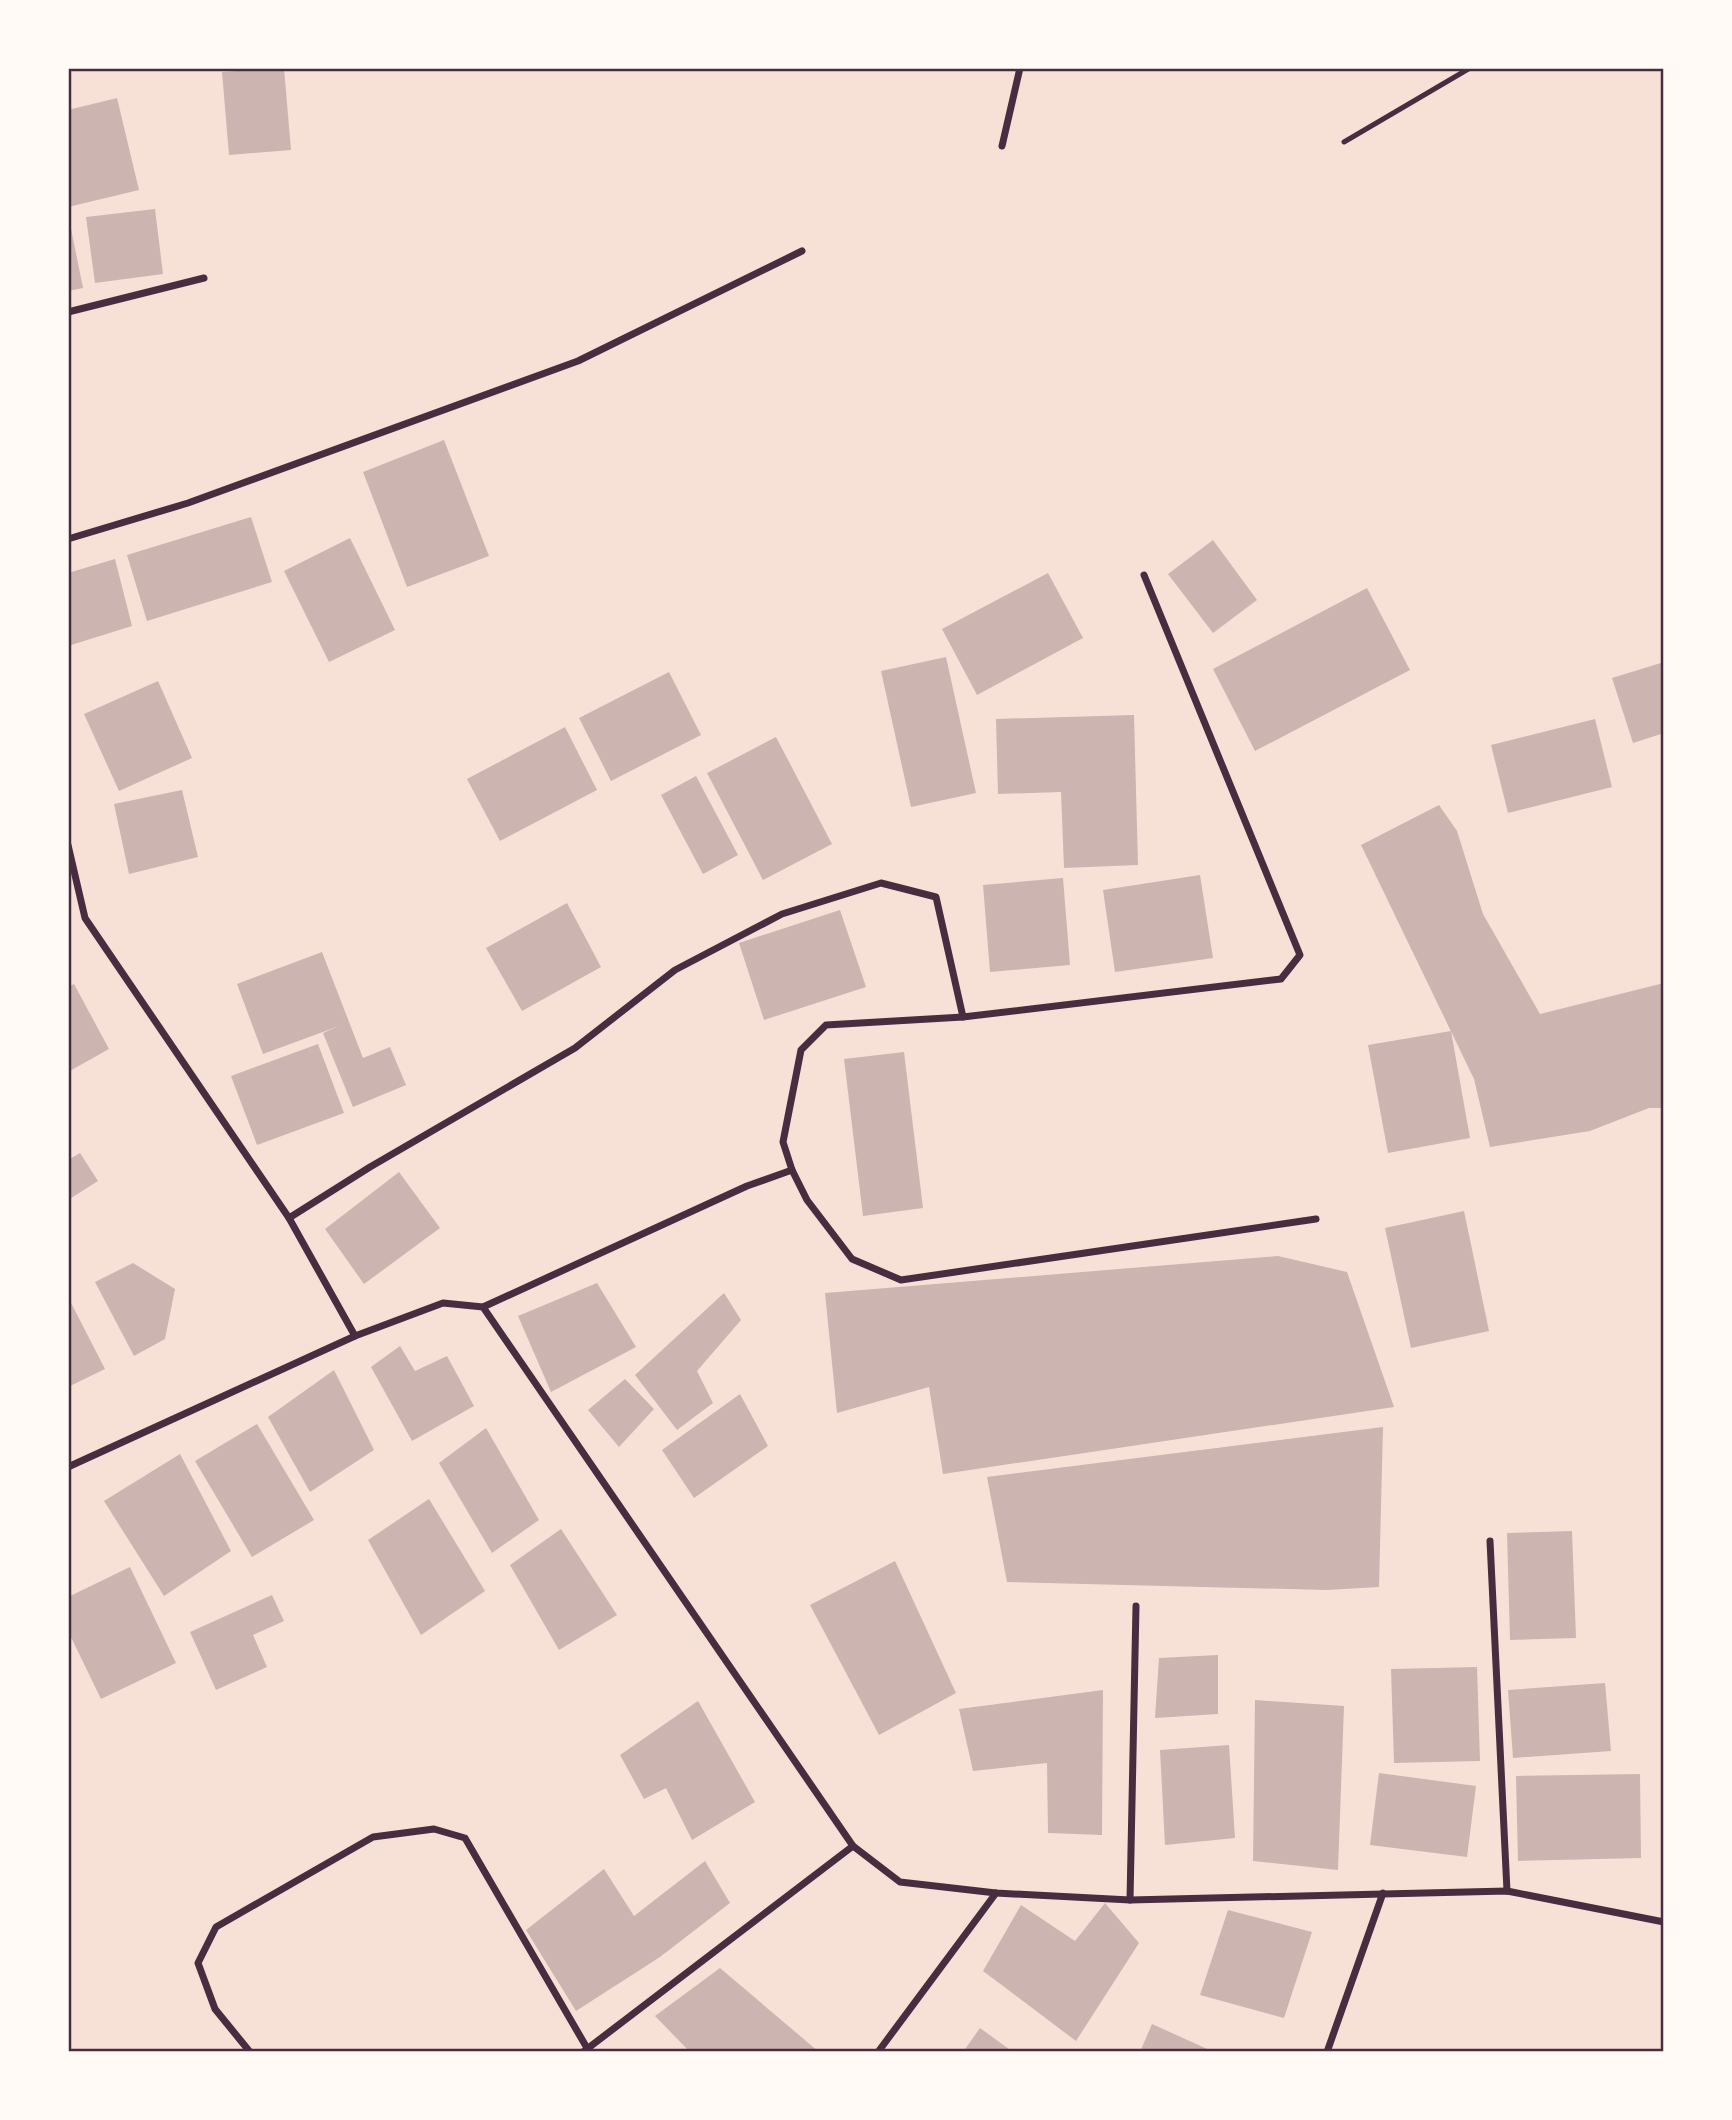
<svg xmlns="http://www.w3.org/2000/svg" width="1732" height="2120" viewBox="0 0 1732 2120" font-family="'Asap Condensed',sans-serif">
<style>
.building{fill:#ccb4b1}
.lines{fill:none;stroke-linecap:round;stroke-linejoin:round}
.service{stroke:#4a2c40;stroke-width:5}
.minor{stroke:#4a2c40;stroke-width:7}
.neatline{fill:none;stroke:#4a2c40;stroke-width:2.5}
</style>
<rect width="100%" height="100%" fill="#f7e1d7"/>
<g class="building">
<polygon points="284,68 291,150 229,155 222,72"/>
<polygon points="117,98 139,190 68,207 68,110"/>
<polygon points="155,209 163,274 95,283 86,217"/>
<polygon points="68,214 83,288 68,291"/>
<polygon points="444,440 489,556 407,587 363,472"/>
<polygon points="251,517 272,582 147,621 127,555"/>
<polygon points="350,538 395,630 329,662 284,571"/>
<polygon points="1213,540 1257,600 1213,633 1168,574"/>
<polygon points="115,559 132,626 68,646 68,573"/>
<polygon points="1048,573 1083,638 977,695 942,629"/>
<polygon points="1367,588 1410,670 1255,751 1213,669"/>
<polygon points="946,657 976,793 911,807 881,671"/>
<polygon points="1664,662 1664,733 1633,743 1612,678"/>
<polygon points="669,672 701,735 611,781 579,718"/>
<polygon points="158,681 192,758 119,791 84,714"/>
<polygon points="1134,715 1138,865 1064,868 1061,792 998,794 996,719"/>
<polygon points="1595,719 1612,787 1508,813 1491,745"/>
<polygon points="565,727 597,790 500,841 467,779"/>
<polygon points="776,737 832,844 763,880 707,773"/>
<polygon points="696,776 738,855 703,874 661,795"/>
<polygon points="182,790 198,857 129,874 114,804"/>
<polygon points="1439,805 1457,831 1483,914 1540,1014 1664,983 1664,1108 1649,1108 1590,1131 1490,1147 1474,1079 1361,845"/>
<polygon points="1200,875 1213,958 1115,972 1103,890"/>
<polygon points="1063,878 1070,965 990,972 983,885"/>
<polygon points="567,903 601,967 522,1011 486,948"/>
<polygon points="840,910 866,987 764,1020 739,943"/>
<polygon points="322,952 363,1058 390,1047 406,1085 353,1107 323,1033 339,1026 263,1054 237,984"/>
<polygon points="74,984 109,1049 68,1072 68,987"/>
<polygon points="1451,1031 1470,1138 1388,1153 1368,1045"/>
<polygon points="318,1044 344,1113 257,1145 231,1076"/>
<polygon points="904,1052 923,1208 863,1216 844,1059"/>
<polygon points="80,1153 98,1181 68,1200 68,1160"/>
<polygon points="399,1172 440,1228 364,1284 325,1229"/>
<polygon points="1464,1211 1489,1331 1411,1348 1385,1228"/>
<polygon points="1278,1256 1347,1272 1394,1407 943,1474 929,1387 837,1413 825,1293"/>
<polygon points="133,1263 175,1289 165,1339 134,1356 95,1282"/>
<polygon points="597,1283 636,1347 551,1392 518,1316"/>
<polygon points="724,1293 741,1320 697,1371 713,1403 677,1430 635,1375"/>
<polygon points="68,1297 105,1369 68,1387"/>
<polygon points="400,1346 415,1371 447,1356 474,1406 412,1441 371,1367"/>
<polygon points="334,1370 374,1450 310,1492 268,1417"/>
<polygon points="625,1379 654,1409 619,1447 588,1410"/>
<polygon points="740,1394 768,1446 694,1498 662,1450"/>
<polygon points="257,1424 314,1520 252,1557 195,1461"/>
<polygon points="1383,1427 1379,1587 1327,1590 1007,1582 987,1477"/>
<polygon points="486,1428 539,1520 492,1553 439,1463"/>
<polygon points="180,1454 231,1551 164,1596 104,1501"/>
<polygon points="429,1499 485,1591 421,1635 368,1540"/>
<polygon points="561,1529 617,1615 559,1650 510,1565"/>
<polygon points="1572,1531 1576,1638 1510,1640 1507,1533"/>
<polygon points="895,1561 956,1693 879,1735 810,1605"/>
<polygon points="130,1567 176,1663 101,1699 68,1631 68,1597"/>
<polygon points="272,1595 284,1621 253,1635 267,1667 216,1690 190,1632"/>
<polygon points="1218,1655 1218,1714 1155,1718 1159,1658"/>
<polygon points="1477,1667 1480,1761 1394,1763 1391,1669"/>
<polygon points="1605,1683 1611,1751 1513,1758 1508,1690"/>
<polygon points="1103,1690 1102,1835 1048,1833 1047,1763 973,1771 959,1709"/>
<polygon points="1255,1700 1344,1706 1338,1870 1253,1861"/>
<polygon points="698,1701 755,1802 692,1840 666,1788 644,1799 620,1755"/>
<polygon points="1229,1745 1235,1838 1165,1845 1160,1750"/>
<polygon points="1379,1773 1476,1786 1467,1857 1370,1845"/>
<polygon points="1640,1774 1641,1858 1518,1861 1516,1776"/>
<polygon points="705,1861 730,1903 660,1957 576,2011 526,1930 604,1869 634,1916"/>
<polygon points="1105,1903 1139,1943 1076,2041 983,1971 1021,1905 1075,1941"/>
<polygon points="1228,1910 1312,1932 1284,2018 1200,1995"/>
<polygon points="720,1968 819,2052 690,2052 655,2016"/>
<polygon points="1152,2024 1214,2052 1140,2052"/>
<polygon points="980,2028 1013,2052 963,2052"/>
</g>
<g class="lines">
<polyline class="service" points="1344,142 1470,68"/>
<g class="minor">
<polyline points="1002,146 1020,68"/>
<polyline points="68,312 204,278"/>
<polyline points="68,539 188,503 578,361 802,251"/>
<polyline points="68,845 85,918 289,1218 355,1336"/>
<polyline points="963,1017 1281,979 1300,955 1144,575"/>
<polyline points="289,1218 370,1167 575,1048 675,970 782,914 881,883 936,897 963,1017 826,1025 801,1050 783,1142 792,1170 807,1200 852,1259 901,1280 1316,1219"/>
<polyline points="483,1307 747,1186 792,1170"/>
<polyline points="68,1467 355,1336 443,1303 483,1307 853,1846 900,1882 996,1893 1130,1900 1507,1891 1664,1922"/>
<polyline points="1490,1541 1507,1891"/>
<polyline points="1130,1900 1136,1606"/>
<polyline points="250,2052 215,2009 198,1963 216,1927 373,1837 434,1829 465,1838 587,2048"/>
<polyline points="583,2052 853,1846"/>
<polyline points="878,2052 996,1893"/>
<polyline points="1327,2052 1383,1893"/>
</g>
</g>
<rect width="1732" height="2120" fill="none" stroke="#fffaf5" stroke-width="140"/>
<rect x="70" y="70" width="1592" height="1980" class="neatline"/>
</svg>
